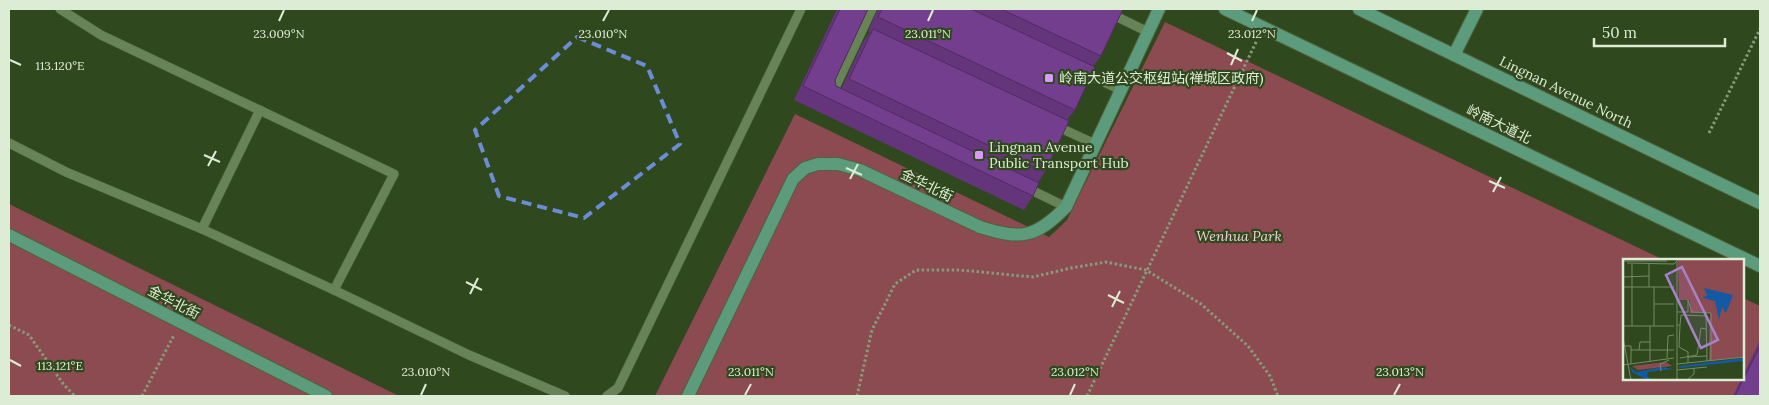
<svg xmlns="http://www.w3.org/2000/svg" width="1769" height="405" viewBox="0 0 1769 405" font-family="Lora,'Noto Sans SC',serif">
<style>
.green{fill:#8c4a51}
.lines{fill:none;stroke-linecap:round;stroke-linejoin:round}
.lane-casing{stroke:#4e633d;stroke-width:10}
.secondary-casing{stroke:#4e633d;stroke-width:14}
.path{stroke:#879a79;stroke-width:3;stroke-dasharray:2.5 2.5;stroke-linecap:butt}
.lane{stroke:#688356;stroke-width:9}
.secondary{stroke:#5c9b7b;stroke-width:12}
.wall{fill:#64357a}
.building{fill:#743e8e;stroke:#512b63}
.marked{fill:none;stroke:#6a8dd6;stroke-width:4;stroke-dasharray:10 6;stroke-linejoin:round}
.ticks{fill:none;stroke:#ddecd4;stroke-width:2}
.poi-dot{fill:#d89af8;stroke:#30481e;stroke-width:2}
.labels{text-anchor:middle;stroke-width:4.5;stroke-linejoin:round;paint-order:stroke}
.poi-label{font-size:14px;fill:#ddecd4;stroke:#30481e;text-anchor:start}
.street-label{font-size:14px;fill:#ddecd4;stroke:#30481e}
.park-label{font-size:14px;font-style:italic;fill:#efd1d3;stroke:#30481e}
.inset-road{fill:none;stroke:#758a67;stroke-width:1}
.view{fill:#a782c8;fill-opacity:0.15;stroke:#a782c8;stroke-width:2.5}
.inset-edge{fill:none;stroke:#ddecd4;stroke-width:2.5}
.ticks-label{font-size:12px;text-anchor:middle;fill:#ddecd4;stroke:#30481e;stroke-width:4.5;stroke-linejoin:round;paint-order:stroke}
</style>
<rect width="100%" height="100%" fill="#30481e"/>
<g class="green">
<polygon points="1165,22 1664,260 1624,260 1624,379 1743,379 1743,298 1760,306 1760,396 655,396 795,114 1049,237 1067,220"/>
<polygon points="9,204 399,396 9,396"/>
</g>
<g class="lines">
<defs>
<g id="lane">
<polyline points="60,9 101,35 394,174 334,290"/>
<polyline points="1101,9 1148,32"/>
<polyline points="1080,71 1121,90"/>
<polyline points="833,96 831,96 872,9"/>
<polyline points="1054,125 1095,144"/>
<polyline points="9,143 66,172 202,229 334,290 469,355 565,396"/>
<polyline points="1025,187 1066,207"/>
<polyline points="202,229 260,110"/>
<polyline points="607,396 618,388 801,9"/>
</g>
<g id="secondary">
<polyline points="1225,9 1760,266"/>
<polyline points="1359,9 1760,203"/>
<polyline points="1454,55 1477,9"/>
<polyline points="9,235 326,396"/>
<path d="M 688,396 L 793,179 L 805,168 L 818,164 L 838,164 L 860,170 L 980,227 C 1022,240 1035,238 1066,207 L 1159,9"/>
</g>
</defs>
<use href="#lane" class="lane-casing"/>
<use href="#secondary" class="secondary-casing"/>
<g class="path">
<polyline points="1709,133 1760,29"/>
<polyline points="9,325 29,335 64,385 75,396"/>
<polyline points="142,396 174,335"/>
<polyline points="857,396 872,330 895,284 916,270 960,270 1033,277 1071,268 1106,262 1146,270 1201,304 1248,346 1270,376 1278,396"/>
<polyline points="1087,396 1257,40"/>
</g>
<use href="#lane" class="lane"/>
<use href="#secondary" class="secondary"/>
</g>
<g class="wall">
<polygon points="837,9 868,9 835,80 836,86 841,89 863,42 870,32 868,31 878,9 1123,9 1101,56 1093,66 1075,110 1067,120 1045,172 1038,182 1033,196 1024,210 794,100"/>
<polygon points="1760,340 1760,396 1733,396 1741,379 1743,379 1743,376"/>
</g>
<g class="building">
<polygon points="840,9 868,9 835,80 836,86 1039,183 1033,196 803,86"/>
<polygon points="882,9 971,9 1095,67 1075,110 878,17"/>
<polygon points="1001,9 1123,9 1101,56"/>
<polygon points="873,29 1069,121 1045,172 849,79"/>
<polygon points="1760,346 1760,396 1735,396"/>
</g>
<path class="marked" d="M 577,37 L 647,66 L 680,144 L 584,218 L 499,196 L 475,130 Z"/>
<path class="ticks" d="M 279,21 L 284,10M 603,21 L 609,10M 928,21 L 933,10M 1252,21 L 1257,10M 1227,53 L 1242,61M 10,60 L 21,65M 1231,65 L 1238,49M 204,155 L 220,162M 208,166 L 216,151M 846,168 L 862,175M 850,179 L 858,164M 1489,181 L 1505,188M 1493,192 L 1501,177M 466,282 L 482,290M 470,294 L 478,278M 1108,295 L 1124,303M 1112,307 L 1120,291M 10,360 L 21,366M 421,395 L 426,384M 745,395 L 751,384M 1070,395 L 1075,384M 1394,395 L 1400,384"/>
<g class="poi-dot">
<rect x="1044" y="73" width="10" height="10" rx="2.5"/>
<rect x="974" y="150" width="10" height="10" rx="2.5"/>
</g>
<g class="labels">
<g class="poi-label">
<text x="1059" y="83">岭南大道公交枢纽站(禅城区政府)</text>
<text x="989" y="152">Lingnan Avenue<tspan x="989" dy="16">Public Transport Hub</tspan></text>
</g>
<g class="street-label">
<text transform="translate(1566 92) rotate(26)" y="5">Lingnan Avenue North</text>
<text transform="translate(1499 124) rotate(26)" y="5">岭南大道北</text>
<text transform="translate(927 185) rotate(26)" y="5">金华北街</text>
<text transform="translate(174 302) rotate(27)" y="5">金华北街</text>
</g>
<g class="park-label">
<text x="1239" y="241">Wenhua Park</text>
</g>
</g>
<g transform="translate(1623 259)">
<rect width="121" height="121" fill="#30481e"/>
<path d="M 55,0 L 121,0 L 121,98 L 86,102 L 87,54 L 67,54 L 67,41 L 56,41 ZM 43,103 L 49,107 L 15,111 L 9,107 Z" fill="#8c4a51"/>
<path d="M 81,29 L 110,36 L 103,54 L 99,48 L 96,61 L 92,42 L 80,39 L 84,36 ZM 121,99 L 121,102 L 56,109 L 56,107 ZM 6,107 L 13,113 L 39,108 L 50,110 L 25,113 L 24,117 L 28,121 L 25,121 L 10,114 Z" fill="#125aa3"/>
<path class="inset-road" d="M 54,0 L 54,121M 0,2 L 44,2M 4,4 L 51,5 L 54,2M 9,5 L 9,67M 0,18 L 26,17M 0,28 L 51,28M 26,28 L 26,5M 65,41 L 69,53 L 88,54 L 88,102M 31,45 L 51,45M 54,53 L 65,53 L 65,41M 54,66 L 57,66 L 58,56 L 83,57 L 84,102M 57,66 L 56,88 L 65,93 L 65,104M 0,67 L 51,67M 27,67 L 27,103M 31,67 L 31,28M 0,79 L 8,121M 2,87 L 8,87 L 8,105M 8,91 L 51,91M 16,91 L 17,83 L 27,83M 65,98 L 84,97M 44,99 L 45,77 L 51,76M 57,99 L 74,96 L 78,69 L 83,70M 54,105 L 122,98M 0,106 L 51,99M 54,111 L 84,108M 38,112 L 37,105 L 46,101M 64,121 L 71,115 L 71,109"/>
<path class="view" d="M 59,8 L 95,81 L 78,89 L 43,16 Z"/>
<rect width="121" height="121" class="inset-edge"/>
</g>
<g class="ticks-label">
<text x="279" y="38">23.009°N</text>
<text x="603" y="38">23.010°N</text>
<text x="928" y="38">23.011°N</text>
<text x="1252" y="38">23.012°N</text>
<text x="60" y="70">113.120°E</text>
<text x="60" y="370">113.121°E</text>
<text x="426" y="376">23.010°N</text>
<text x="751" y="376">23.011°N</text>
<text x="1075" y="376">23.012°N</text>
<text x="1400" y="376">23.013°N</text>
</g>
<rect width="1769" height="405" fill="none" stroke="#ddecd4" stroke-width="20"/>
<path d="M1594 38v8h131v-8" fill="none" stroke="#ddecd4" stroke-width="2.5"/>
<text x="1602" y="38" font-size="15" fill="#ddecd4" stroke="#30481e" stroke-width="4" paint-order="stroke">50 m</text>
</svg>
